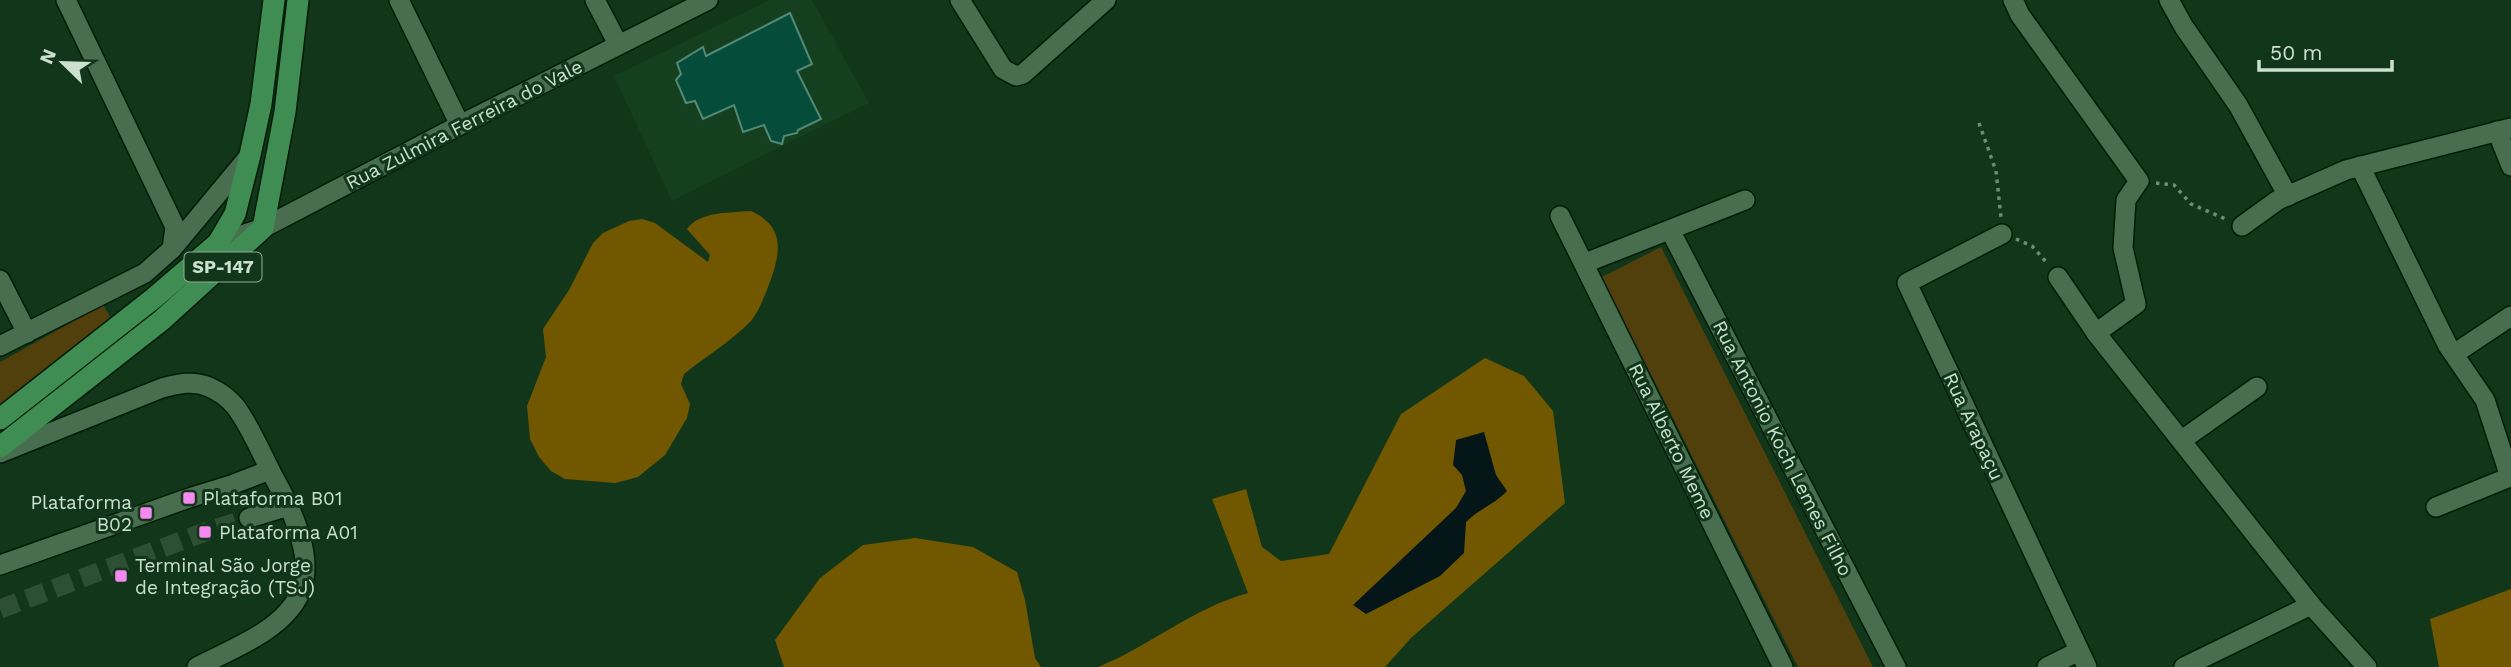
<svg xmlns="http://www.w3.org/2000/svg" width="2511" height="667" viewBox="0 0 2511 667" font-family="'Work Sans',sans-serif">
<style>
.built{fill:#144020}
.green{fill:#52400c}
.forest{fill:#715700}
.water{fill:#051619}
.building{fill:#054d3a;stroke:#538975;stroke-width:2}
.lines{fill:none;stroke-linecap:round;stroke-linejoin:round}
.minor-tunnel{stroke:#2d5035;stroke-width:19;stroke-dasharray:19 10;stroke-linecap:butt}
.minor-casing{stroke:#021c07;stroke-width:22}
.major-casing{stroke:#021c07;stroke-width:24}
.path{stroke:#6f8c75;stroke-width:3.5;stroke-dasharray:3.5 5;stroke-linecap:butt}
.minor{stroke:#496e4f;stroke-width:19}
.major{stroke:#3f8d52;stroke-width:21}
.poi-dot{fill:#f489f0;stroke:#11361a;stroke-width:2.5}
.labels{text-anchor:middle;stroke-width:6;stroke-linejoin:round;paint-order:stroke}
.shield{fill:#11361a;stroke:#93ad98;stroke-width:2}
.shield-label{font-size:18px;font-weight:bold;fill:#cbe0ce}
.street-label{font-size:19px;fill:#cbe0ce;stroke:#11361a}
.poi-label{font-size:19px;fill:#cbe0ce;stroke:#11361a;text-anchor:start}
</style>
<rect width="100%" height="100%" fill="#11361a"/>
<polygon class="built" points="770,0 812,0 869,103 672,201 614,76"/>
<g class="green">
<polygon points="1661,247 1873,667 1798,667 1602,277"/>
<polygon points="103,305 112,320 0,408 0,362"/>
</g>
<g class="forest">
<path d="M 751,211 C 789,228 779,258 767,290 C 762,301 758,314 749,323 C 730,342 705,357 684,374 L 681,384 L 690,404 L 687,418 L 665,455 L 638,477 L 615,483 L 565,479 L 551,471 L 539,457 L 530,439 L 527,406 L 546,357 L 543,329 L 569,290 L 593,243 L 603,233 L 629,221 L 642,219 L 655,223 L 708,262 L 710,255 L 687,229 C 700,211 730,213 751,211 Z"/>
<path d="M 1485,358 L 1524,376 L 1553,411 L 1565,503 L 1411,638 L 1385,667 L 1098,667 C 1150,646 1193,608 1248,593 L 1212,499 L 1246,489 L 1262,547 L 1281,561 L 1329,554 L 1401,414 Z"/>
<polygon points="915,538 973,547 1017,572 1025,600 1035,658 1041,667 784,667 775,640 820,578 863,545"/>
<polygon points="2511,589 2511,667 2439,667 2430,619"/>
</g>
<path class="water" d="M 1484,432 L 1496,475 L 1507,491 C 1495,504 1479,509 1466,522 L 1464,553 L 1440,576 L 1366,614 L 1353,605 L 1456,508 L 1466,491 L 1462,475 L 1453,465 L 1456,440 Z"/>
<polygon class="building" points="790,13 812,64 797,71 821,119 798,130 797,133 784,136 782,144 771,141 764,125 743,132 734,105 703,119 695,101 686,103 676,80 681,74 677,63 703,47 706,56"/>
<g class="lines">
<polyline class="minor-tunnel" points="0,609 205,532 249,518"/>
<defs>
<g id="minor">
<polyline points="66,0 175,227 172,249"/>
<polyline points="399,0 460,125"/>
<polyline points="595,0 618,44"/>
<polyline points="960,0 1003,69 1016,76 1023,74 1106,0"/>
<polyline points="2013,0 2020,15 2139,181 2126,200 2123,248 2136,304 2096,333"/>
<polyline points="2169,0 2184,27 2238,105 2288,196"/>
<polyline points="2497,131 2511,166"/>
<polyline points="2360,166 2448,346 2485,400 2510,477 2436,507"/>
<polyline points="1560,216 1783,667"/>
<polyline points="2242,226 2278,200 2346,170 2511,128"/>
<polyline points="1670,230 1896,667"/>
<polyline points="2002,234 1907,283 2087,667"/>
<polyline points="218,243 263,228 460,125 708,0"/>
<polyline points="1585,263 1745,200"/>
<polyline points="2058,277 2096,333 2311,605 2367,667"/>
<polyline points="0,280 27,333"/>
<polyline points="0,346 145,273 172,249 250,155"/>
<polyline points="2454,354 2511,316"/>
<polyline points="2182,440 2257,387"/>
<path d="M 0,453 L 162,388 C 178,384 193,380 209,387 C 218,391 229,399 235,406 C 250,426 260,450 271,472 C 283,494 295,516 301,540 C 306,557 307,577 300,593 C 283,631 231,649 197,667"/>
<polyline points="249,518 289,506"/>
<polyline points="0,565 189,498 231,485 270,470"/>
<polyline points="2047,667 2079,651"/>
<polyline points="2184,667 2311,605"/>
</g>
<g id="major">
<polyline points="0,419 154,298 218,243 235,214 250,155 261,104 274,0"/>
<polyline points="0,447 162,320 263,228 285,112 298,0"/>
</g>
</defs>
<use href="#minor" class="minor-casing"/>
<use href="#major" class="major-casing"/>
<g class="path">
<polyline points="1979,123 1996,171 2001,217"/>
<polyline points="2156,183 2174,185 2191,204 2228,220"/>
<polyline points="2016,239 2032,246 2048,264"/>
</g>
<use href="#minor" class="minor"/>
<use href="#major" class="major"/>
</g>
<g class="poi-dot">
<rect x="182" y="491" width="14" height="14" rx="3.5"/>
<rect x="139" y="506" width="14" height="14" rx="3.5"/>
<rect x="198" y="525" width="14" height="14" rx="3.5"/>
<rect x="114" y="569" width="14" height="14" rx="3.5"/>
</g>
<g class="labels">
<rect class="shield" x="184.5" y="252.5" width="77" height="29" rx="5"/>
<g class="shield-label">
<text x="223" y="273">SP-147</text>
</g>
<g class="street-label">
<text transform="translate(464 124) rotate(-27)" y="7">Rua Zulmira Ferreira do Vale</text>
<text transform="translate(1974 426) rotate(65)" y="7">Rua Arapaçu</text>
<text transform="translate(1672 441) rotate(64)" y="7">Rua Alberto Meme</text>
<text transform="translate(1783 448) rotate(63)" y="7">Rua Antonio Koch Lemes Filho</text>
</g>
<g class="poi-label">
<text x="203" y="505">Plataforma B01</text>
<text x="132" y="509" text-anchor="end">Plataforma<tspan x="132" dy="22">B02</tspan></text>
<text x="219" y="539">Plataforma A01</text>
<text x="135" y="572">Terminal São Jorge<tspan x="135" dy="22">de Integração (TSJ)</tspan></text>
</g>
</g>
<g transform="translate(63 63) rotate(293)" stroke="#11361a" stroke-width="5" paint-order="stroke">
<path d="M0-5L12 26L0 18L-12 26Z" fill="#cbe0ce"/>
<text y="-10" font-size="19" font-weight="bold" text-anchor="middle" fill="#cbe0ce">N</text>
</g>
<path d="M2259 60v10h133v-10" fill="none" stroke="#cbe0ce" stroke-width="3.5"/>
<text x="2270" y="60" font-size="21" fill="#cbe0ce" stroke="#11361a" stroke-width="5" paint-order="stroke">50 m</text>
</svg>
